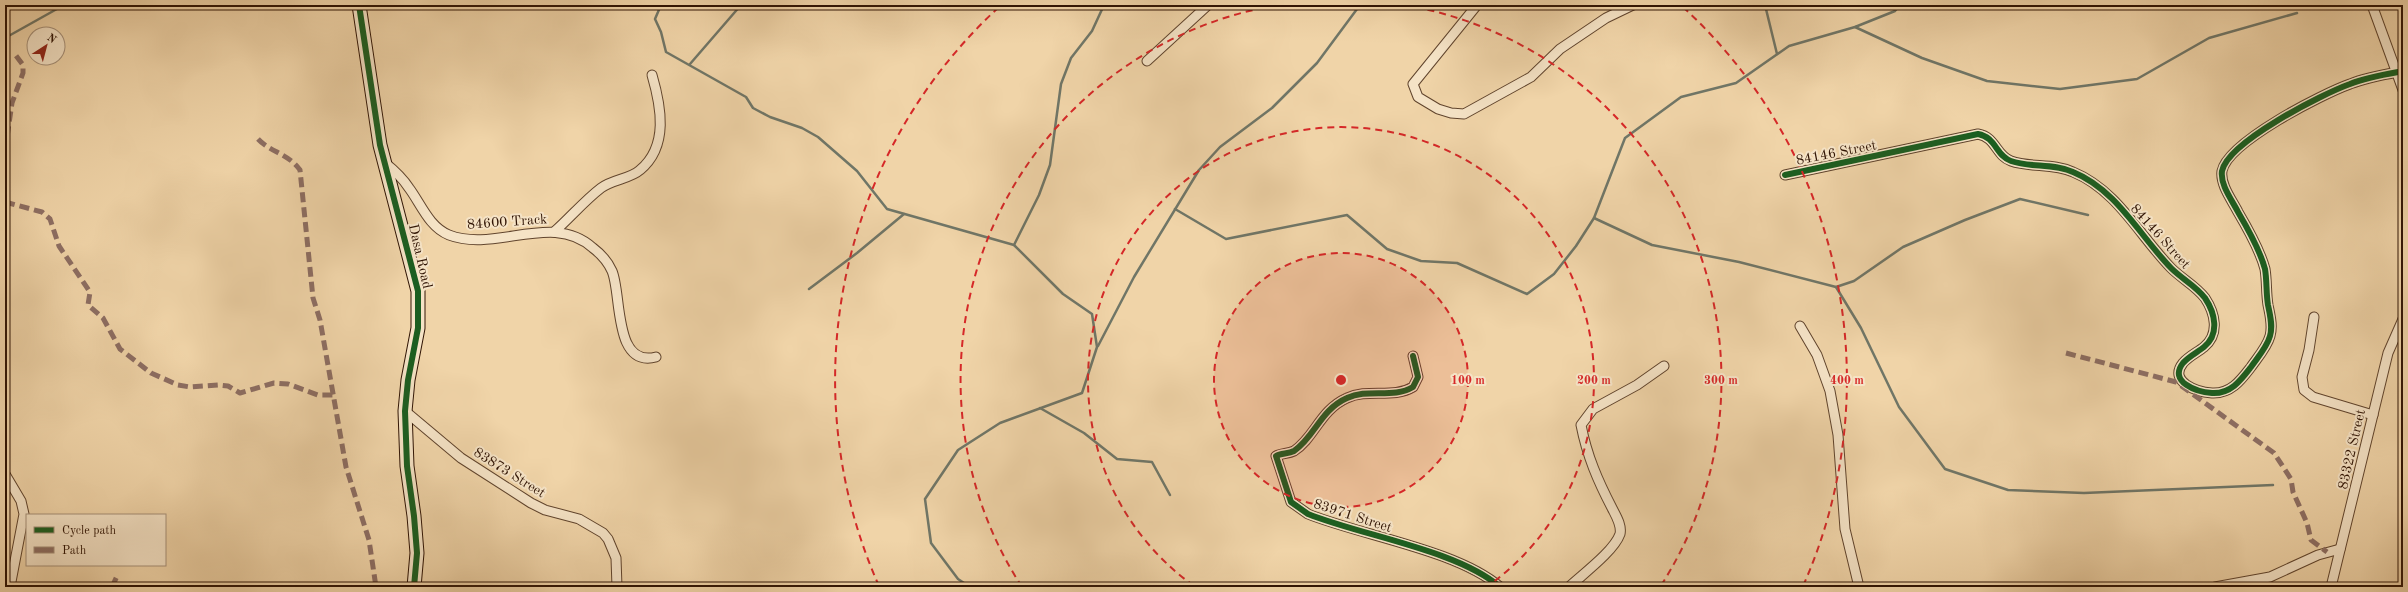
<svg xmlns="http://www.w3.org/2000/svg" width="2408" height="592" viewBox="0 0 2408 592" font-family="'Old Standard TT',serif">
<style>
.lines{fill:none;stroke-linecap:round;stroke-linejoin:round}
.stream{stroke:#707667;stroke-width:2.5}
.street-casing{stroke:#60442d;stroke-width:11}
.secondary-casing{stroke:#301404;stroke-width:15}
.street{stroke:#f5e3c6;stroke-width:9}
.secondary{stroke:#f5e3c6;stroke-width:13}
.quiet{stroke:#8d6e63;stroke-width:5;stroke-dasharray:10 5;stroke-linecap:butt}
.cycleway-casing{stroke:#f5e3c6;stroke-width:8}
.cycleway{stroke:#1b5e20;stroke-width:6}
.ring{fill:none;stroke:#d62828;stroke-width:2;stroke-dasharray:7 5}
.labels{text-anchor:middle;stroke-width:4;stroke-linejoin:round;paint-order:stroke}
.street-label{font-size:14px;fill:#301404;stroke:#f5e3c6}
.centre{fill:#d62828;stroke:#f5e3c6;stroke-width:2}
.ring-label{font-size:12px;text-anchor:middle;font-weight:bold;fill:#d62828;stroke:#f5e3c6;stroke-width:4;stroke-linejoin:round;paint-order:stroke}
</style>
<rect width="100%" height="100%" fill="#f0d4a8"/>
<filter id="stains"><feTurbulence type="fractalNoise" baseFrequency=".005" numOctaves="4"/><feColorMatrix values="0 0 0 0 .2 0 0 0 0 .09 0 0 0 0 .02 0 0 0 .5 -.17"/></filter>
<radialGradient id="worn" r=".72"><stop offset=".6" stop-color="#630" stop-opacity="0"/><stop offset="1" stop-color="#630" stop-opacity=".3"/></radialGradient>
<g class="lines">
<g class="stream">
<polyline points="661,5 655,19 661,32 666,52 746,97 753,108 770,117 802,128 818,137 857,171 887,209 1014,245 1063,294 1092,314 1097,347 1082,393 1000,423 958,450 925,499 931,543 958,579 970,587"/>
<polyline points="1765,5 1777,54"/>
<polyline points="1855,27 1922,58 1987,81 2060,89 2137,79 2209,38 2297,13"/>
<polyline points="5,38 64,5"/>
<polyline points="690,64 741,5"/>
<polyline points="1175,209 1226,239 1347,215 1387,249 1421,261 1457,263 1527,294 1554,274 1576,246 1594,218 1625,138 1681,97 1736,83 1789,46 1855,27 1895,11 1900,5"/>
<polyline points="1594,218 1652,245 1739,262 1836,287 1861,328 1899,407 1945,469 2008,490 2084,493 2273,485"/>
<polyline points="1014,245 1039,195 1050,165 1061,84 1071,58 1092,31 1104,5"/>
<polyline points="1836,287 1854,281 1903,247 1965,220 2020,199 2088,215"/>
<polyline points="809,289 857,253 904,214"/>
<polyline points="1098,346 1134,277 1199,170 1220,147 1272,108 1317,63 1360,5"/>
<polyline points="1040,408 1084,433 1117,459 1152,462 1170,495"/>
</g>
<defs>
<g id="street">
<polyline points="1477,5 1413,84 1418,97 1438,109 1451,113 1464,114 1531,77 1560,49 1606,18 1633,5"/>
<polyline points="2372,5 2403,90"/>
<polyline points="1147,61 1208,5"/>
<path d="M 384,162 C 394,170 402,177 409,188 C 421,204 429,227 449,235 C 496,253 553,211 593,248 C 601,254 608,262 612,271 C 622,294 613,368 656,357"/>
<path d="M 1785,175 L 1978,134 C 1996,137 1996,156 2011,161 C 2031,168 2053,163 2073,172 C 2117,190 2139,235 2171,268 C 2182,279 2196,286 2205,298 C 2215,313 2220,334 2204,347 C 2198,352 2189,356 2183,363 C 2168,382 2197,392 2212,393 C 2231,394 2241,380 2251,367 C 2258,357 2267,347 2270,336 C 2273,326 2270,315 2268,305 C 2266,293 2267,281 2265,269 C 2260,250 2248,229 2238,212 C 2232,200 2220,185 2222,171 C 2228,142 2322,94 2350,84 C 2365,78 2381,75 2398,72"/>
<path d="M 554,232 C 570,218 584,201 601,188 C 613,179 630,179 640,170 C 669,146 661,106 652,75"/>
<polyline points="2314,317 2309,350 2302,377 2304,390 2313,397 2373,415"/>
<polyline points="1800,326 1817,355 1830,391 1838,435 1845,529 1859,587"/>
<path d="M 1413,356 L 1418,377 L 1413,387 C 1393,399 1368,388 1347,398 C 1320,410 1315,437 1294,451 C 1288,454 1281,453 1276,456 L 1291,502 L 1308,514 C 1363,536 1457,550 1500,587"/>
<polyline points="405,411 461,458 531,503 545,510 579,519 603,533 608,539 616,558 617,587"/>
<polyline points="5,474 21,501 24,514 10,587"/>
<path d="M 1569,587 C 1583,574 1614,551 1620,534 C 1622,525 1616,516 1612,508 C 1598,481 1587,456 1581,425 L 1593,409 L 1637,385 L 1664,366"/>
<polyline points="2215,587 2270,577 2318,555 2340,549"/>
<polyline points="2331,587 2388,353 2403,319"/>
</g>
<polyline id="secondary" points="359,5 380,145 418,291 418,328 408,380 405,411 407,466 414,516 417,553 414,587"/>
</defs>
<use href="#street" class="street-casing"/>
<use href="#secondary" class="secondary-casing"/>
<use href="#street" class="street"/>
<use href="#secondary" class="secondary"/>
<g class="quiet">
<path d="M 258,139 C 270,152 289,154 300,170 L 313,298 L 320,320 L 346,467 L 369,540 L 376,587"/>
<polyline points="5,151 12,103 23,73 23,65 14,53"/>
<polyline points="5,202 42,212 50,219 59,246 90,292 88,305 103,318 120,349 151,373 178,385 190,387 219,385 228,386 240,393 274,383 288,384 318,395 334,395"/>
<polyline points="2066,353 2176,382 2274,453 2291,479 2293,492 2307,523 2311,540 2327,552"/>
<polyline points="112,587 118,574"/>
</g>
<defs>
<g id="cycleway">
<polyline points="359,5 380,145 418,291 418,328 408,380 405,411 407,466 414,516 417,553 414,587"/>
<path d="M 1785,175 L 1978,134 C 1996,137 1996,156 2011,161 C 2031,168 2053,163 2073,172 C 2117,190 2139,235 2171,268 C 2182,279 2196,286 2205,298 C 2215,313 2220,334 2204,347 C 2198,352 2189,356 2183,363 C 2168,382 2197,392 2212,393 C 2231,394 2241,380 2251,367 C 2258,357 2267,347 2270,336 C 2273,326 2270,315 2268,305 C 2266,293 2267,281 2265,269 C 2260,250 2248,229 2238,212 C 2232,200 2220,185 2222,171 C 2228,142 2322,94 2350,84 C 2365,78 2381,75 2398,72"/>
<path d="M 1413,356 L 1418,377 L 1413,387 C 1393,399 1368,388 1347,398 C 1320,410 1315,437 1294,451 C 1288,454 1281,453 1276,456 L 1291,502 L 1308,514 C 1363,536 1457,550 1500,587"/>
</g>
</defs>
<use href="#cycleway" class="cycleway-casing"/>
<use href="#cycleway" class="cycleway"/>
</g>
<circle cx="1341" cy="380" r="127" fill="#d62828" fill-opacity=".12"/>
<g class="ring">
<circle cx="1341" cy="380" r="127"/>
<path d="M1194 586A253 253 0 1 1 1488 586"/>
<path d="M1022 587A380 380 0 0 1 1278 5M1404 5A380 380 0 0 1 1660 587"/>
<path d="M879 586A506 506 0 0 1 999 7M1683 7A506 506 0 0 1 1803 586"/>
</g>
<g class="labels">
<g class="street-label">
<text transform="translate(1836 152) rotate(-11)" y="5">84146 Street</text>
<text transform="translate(507 221) rotate(-4)" y="5">84600 Track</text>
<text transform="translate(2161 236) rotate(48)" y="5">84146 Street</text>
<text transform="translate(421 256) rotate(77)" y="5">Dasa Road</text>
<text transform="translate(2351 449) rotate(-77)" y="5">83322 Street</text>
<text transform="translate(510 472) rotate(32)" y="5">83873 Street</text>
<text transform="translate(1353 515) rotate(18)" y="5">83971 Street</text>
</g>
</g>
<circle cx="1341" cy="380" r="6" class="centre"/>
<g class="ring-label">
<text x="1468" y="384">100 m</text>
<text x="1594" y="384">200 m</text>
<text x="1721" y="384">300 m</text>
<text x="1847" y="384">400 m</text>
</g>
<rect width="2408" height="592" fill="none" stroke="#f0d4a8" stroke-width="20"/>
<rect x="6" y="6" width="2396" height="580" fill="none" stroke="#301404" stroke-width="2"/>
<rect x="10" y="10" width="2388" height="572" fill="none" stroke="#301404"/>
<rect x="26" y="514" width="140" height="52" fill="#f5e3c6" stroke="#a69078"/>
<rect x="34" y="527" width="20" height="6" fill="#1b5e20" stroke="#a69078"/>
<text x="62" y="534" font-size="12" fill="#301404">Cycle path</text>
<rect x="34" y="547" width="20" height="6" fill="#8d6e63" stroke="#a69078"/>
<text x="62" y="554" font-size="12" fill="#301404">Path</text>
<g transform="translate(46 46) rotate(36)"><circle r="19" fill="#f5e3c6" stroke="#a69078"/>
<path d="M0-3L7 15L0 10L-7 15Z" fill="#8f2418"/>
<text y="-6" font-size="11" font-weight="bold" text-anchor="middle" fill="#301404">N</text>
</g>
<rect width="100%" height="100%" filter="url(#stains)"/>
<rect width="100%" height="100%" fill="url(#worn)"/>
</svg>
